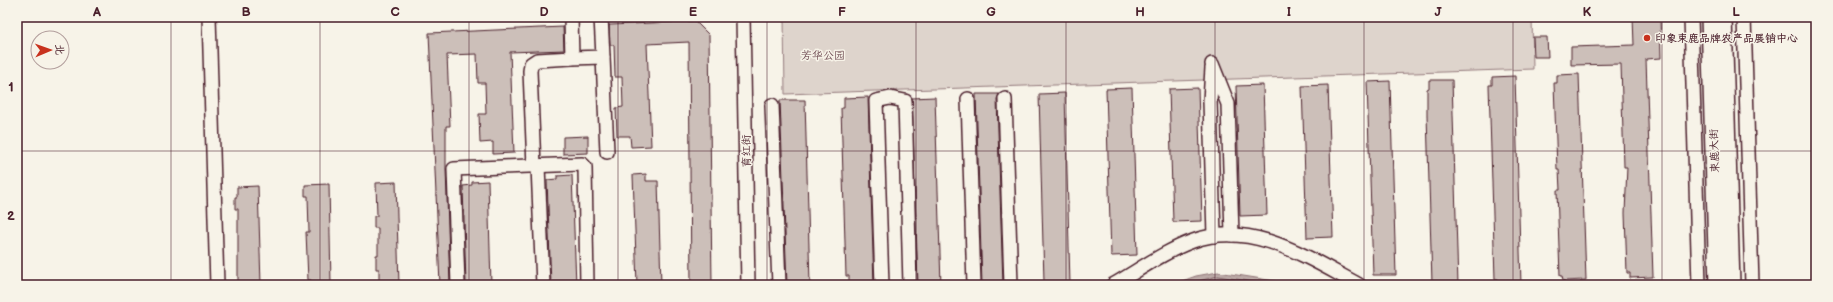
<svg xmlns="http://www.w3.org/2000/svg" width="1833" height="302" viewBox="0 0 1833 302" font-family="'Balsamiq Sans','LXGW WenKai TC',sans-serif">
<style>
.green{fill:#ded4cc;stroke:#947a7c}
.water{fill:#bcaaa7;stroke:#8e7275}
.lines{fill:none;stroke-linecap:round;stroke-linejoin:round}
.shore{stroke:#78575d;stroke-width:1}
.building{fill:#ccbfb9;stroke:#4a1f2b}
.minor-casing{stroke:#4a1f2b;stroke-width:16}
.major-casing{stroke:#4a1f2b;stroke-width:20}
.minor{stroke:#f7f3e8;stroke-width:13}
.major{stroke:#f7f3e8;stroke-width:17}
.grid{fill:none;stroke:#4a1f2b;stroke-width:1;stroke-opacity:0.55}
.poi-dot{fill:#c8321e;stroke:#f7f3e8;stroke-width:1.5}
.labels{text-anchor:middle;stroke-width:3;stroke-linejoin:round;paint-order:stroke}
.poi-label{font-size:11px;font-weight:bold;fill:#4a1f2b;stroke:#f7f3e8;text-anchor:start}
.park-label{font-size:11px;fill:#6f4c53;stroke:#f7f3e8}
.street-label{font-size:11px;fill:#4a1f2b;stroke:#f7f3e8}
.neatline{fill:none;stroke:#4a1f2b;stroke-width:1.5}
.grid-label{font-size:13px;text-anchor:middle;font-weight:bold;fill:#4a1f2b}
</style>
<rect width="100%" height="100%" fill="#f7f3e8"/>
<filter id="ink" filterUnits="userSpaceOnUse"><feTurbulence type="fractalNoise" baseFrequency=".025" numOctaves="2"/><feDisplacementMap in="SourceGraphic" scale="8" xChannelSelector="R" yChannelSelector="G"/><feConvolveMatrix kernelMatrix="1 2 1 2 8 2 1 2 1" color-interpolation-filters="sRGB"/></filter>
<g filter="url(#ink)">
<polygon class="green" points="784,17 1532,17 1533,69 785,94"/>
<polygon class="water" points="1218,272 1275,281 1285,285 1171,285 1196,276"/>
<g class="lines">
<g class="shore">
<polyline points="1183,285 1218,276 1273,285"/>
<polyline points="1198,285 1218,281 1243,285"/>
</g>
</g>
<g class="building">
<polygon points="1633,17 1660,17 1661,58 1646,59 1653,277 1630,278 1630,273 1627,273 1625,213 1627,167 1624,167 1621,64 1571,65 1571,47 1634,45"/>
<polygon points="695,21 709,35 712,285 691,285 689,42 647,44 651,146 631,147 630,136 617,136 616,108 623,107 622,77 615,77 614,45 610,45 609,25"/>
<polygon points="563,27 564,50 510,52 514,153 493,154 493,142 480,143 479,114 486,114 485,83 478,83 477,54 447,55 450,126 446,126 446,169 450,285 440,285 429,33"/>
<polygon points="1533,37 1547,37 1548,57 1534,57"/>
<polygon points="1579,74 1586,280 1563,281 1562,276 1560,276 1557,190 1560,190 1559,170 1557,170 1554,83 1557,83 1557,75"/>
<polygon points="1515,76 1521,285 1498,285 1498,279 1495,279 1489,85 1492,85 1492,77"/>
<polygon points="1429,80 1452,80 1458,285 1435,285 1435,283 1432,283 1427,115 1427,89 1429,88"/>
<polygon points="1390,81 1396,275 1373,275 1367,82"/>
<polygon points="1263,85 1267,215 1240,216 1236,86"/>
<polygon points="1328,85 1333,237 1307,238 1302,86"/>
<polygon points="1132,88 1137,255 1111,256 1106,89"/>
<polygon points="1198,88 1202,221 1173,222 1169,89"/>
<polygon points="1065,93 1070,285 1046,285 1046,282 1044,282 1039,94"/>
<polygon points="976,94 999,94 997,99 1003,285 982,285"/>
<polygon points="868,97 874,285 849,285 849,276 846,276 841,108 844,108 844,98"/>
<polygon points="935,97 941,285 918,285 912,98"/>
<polygon points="780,100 805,100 810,285 787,285"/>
<polygon points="588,136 588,153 563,154 563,137"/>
<polygon points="646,174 646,181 658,181 661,285 637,285 633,175"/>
<polygon points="572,175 576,285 551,285 547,180 557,179 557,176"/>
<polygon points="488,181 491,285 466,285 463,186 472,185 472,182"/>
<polygon points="396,182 399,285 379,285 379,269 376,269 376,255 378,255 378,228 374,228 374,216 377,216 376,183"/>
<polygon points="329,184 331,285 311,285 311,280 308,280 306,232 309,232 308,196 305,196 305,185"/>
<polygon points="258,186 261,285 238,285 238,209 235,209 235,197 237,197 237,187"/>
</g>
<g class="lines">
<defs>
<g id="minor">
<polyline points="209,17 217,285"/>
<polyline points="571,17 572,58 603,57 601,17"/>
<polyline points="743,17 748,285"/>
<polyline points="1691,17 1699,285"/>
<polyline points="1744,17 1752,285"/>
<polyline points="603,57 607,152"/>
<polyline points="1212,64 1228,104 1232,235"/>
<polyline points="1212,68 1210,101 1214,236"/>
<polyline points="968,99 974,285"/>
<polyline points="1005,99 1011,285"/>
<polyline points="772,105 779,285"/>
<polyline points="534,166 530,71 531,64 537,60 572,58"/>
<polyline points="538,166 543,285"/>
<polyline points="458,285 454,169 582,164 585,167 587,285"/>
<polyline points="882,285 876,101 890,98 905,101 910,285"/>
<path d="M 1113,285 C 1139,270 1165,251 1193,241 C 1251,219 1310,259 1359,285"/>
</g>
<g id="major">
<polyline points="1710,17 1718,285"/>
<polyline points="1723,17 1731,285"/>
</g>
</defs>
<use href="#minor" class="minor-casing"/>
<use href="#major" class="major-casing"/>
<use href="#minor" class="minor"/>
<use href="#major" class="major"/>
</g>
</g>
<path class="grid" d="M 171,17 L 171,285M 320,17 L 320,285M 469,17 L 469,285M 618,17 L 618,285M 767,17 L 767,285M 916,17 L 916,285M 1066,17 L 1066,285M 1215,17 L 1215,285M 1364,17 L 1364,285M 1513,17 L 1513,285M 1662,17 L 1662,285M 17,151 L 1816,151"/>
<circle class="poi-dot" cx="1647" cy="38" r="4"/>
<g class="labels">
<g class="poi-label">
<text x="1655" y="42">印象束鹿品牌农产品展销中心</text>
</g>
<g class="park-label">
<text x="823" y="59">芳华公园</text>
</g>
<g class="street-label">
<text transform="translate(746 151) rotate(-91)" y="4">育红街</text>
<text transform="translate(1714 151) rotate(-92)" y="4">束鹿大街</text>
</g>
</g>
<rect width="1833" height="302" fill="none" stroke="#f7f3e8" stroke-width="44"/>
<g transform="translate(50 50) rotate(88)"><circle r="19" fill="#f7f3e8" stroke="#b29e9c"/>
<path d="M0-3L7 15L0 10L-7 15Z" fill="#c8321e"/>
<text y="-6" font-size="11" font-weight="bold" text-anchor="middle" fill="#4a1f2b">北</text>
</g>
<rect x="22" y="22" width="1789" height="258" class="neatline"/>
<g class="grid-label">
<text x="97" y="16">A</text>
<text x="246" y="16">B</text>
<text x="395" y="16">C</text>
<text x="544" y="16">D</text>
<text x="693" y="16">E</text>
<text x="842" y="16">F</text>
<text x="991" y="16">G</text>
<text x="1140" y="16">H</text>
<text x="1289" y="16">I</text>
<text x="1438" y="16">J</text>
<text x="1587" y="16">K</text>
<text x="1736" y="16">L</text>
<text x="11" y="91">1</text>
<text x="11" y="220">2</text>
</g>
</svg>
